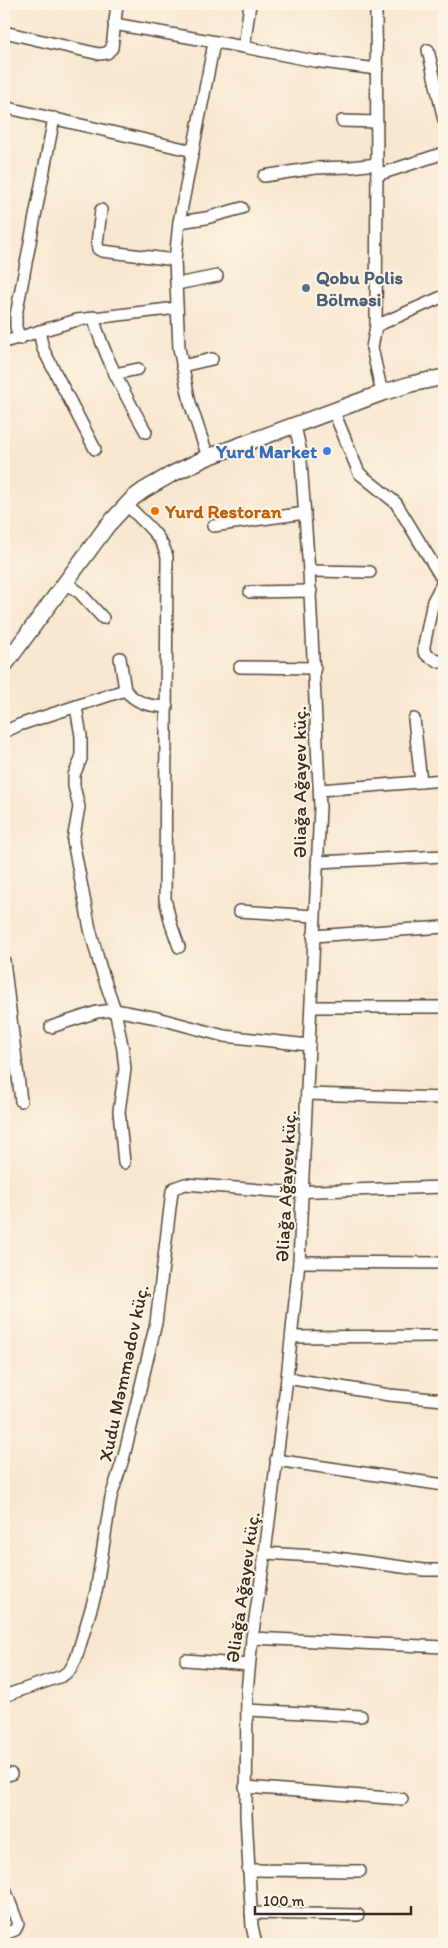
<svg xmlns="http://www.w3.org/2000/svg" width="448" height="1948" viewBox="0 0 448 1948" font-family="Itim,sans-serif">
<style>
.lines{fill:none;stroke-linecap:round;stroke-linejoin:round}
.minor-casing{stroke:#574639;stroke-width:14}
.tertiary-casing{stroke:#574639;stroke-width:18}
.minor{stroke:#fff;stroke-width:11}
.tertiary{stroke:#fff;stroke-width:15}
.service-dot{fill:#5c6f8a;stroke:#fcf5e5;stroke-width:2}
.shop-dot{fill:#3f7fe0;stroke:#fcf5e5;stroke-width:2}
.food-dot{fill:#e8710a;stroke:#fcf5e5;stroke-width:2}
.labels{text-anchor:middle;stroke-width:4;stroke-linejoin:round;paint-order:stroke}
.service-label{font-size:19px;font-weight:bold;fill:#4e5e75;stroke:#fcf5e5;text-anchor:start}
.shop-label{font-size:19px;font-weight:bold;fill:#366cbe;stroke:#fcf5e5;text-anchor:end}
.food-label{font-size:19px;font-weight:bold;fill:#c56008;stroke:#fcf5e5;text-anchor:start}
.street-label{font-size:19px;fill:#3b2a1e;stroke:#fcf5e5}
</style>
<rect width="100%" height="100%" fill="#fcf5e5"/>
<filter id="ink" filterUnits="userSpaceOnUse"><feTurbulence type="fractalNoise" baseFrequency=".02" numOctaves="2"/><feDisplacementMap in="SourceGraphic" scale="10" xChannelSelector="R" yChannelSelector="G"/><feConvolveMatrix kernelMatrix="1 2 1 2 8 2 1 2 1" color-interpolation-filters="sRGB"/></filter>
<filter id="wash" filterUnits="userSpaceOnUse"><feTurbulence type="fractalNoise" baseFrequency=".0096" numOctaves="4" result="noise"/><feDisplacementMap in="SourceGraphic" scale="20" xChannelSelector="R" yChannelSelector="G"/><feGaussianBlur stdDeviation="1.12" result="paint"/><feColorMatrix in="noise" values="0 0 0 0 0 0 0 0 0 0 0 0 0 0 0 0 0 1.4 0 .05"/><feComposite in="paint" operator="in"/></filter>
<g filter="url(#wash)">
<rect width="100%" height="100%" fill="#f8e7d0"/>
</g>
<g filter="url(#ink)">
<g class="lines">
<defs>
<g id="minor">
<polyline points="376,4 377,164 376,326 372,348 382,393"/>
<polyline points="114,24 244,47 314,61 377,69"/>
<polyline points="4,32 99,54 107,53 112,48 117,4"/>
<polyline points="244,47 250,4"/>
<polyline points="428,50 444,120"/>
<polyline points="4,107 193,151"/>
<polyline points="342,121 377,122"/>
<polyline points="377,175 444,153"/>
<polyline points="264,176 315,168 350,167 377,164"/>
<polyline points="101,210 97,244 98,249 102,251 175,260"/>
<polyline points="179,222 206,218 242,208"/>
<polyline points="177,284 217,276"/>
<path d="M 93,317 C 105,358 125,395 146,432"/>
<polyline points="376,326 444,296"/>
<polyline points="39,331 43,349 95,449"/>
<polyline points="20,339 16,327 16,315 54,118"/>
<polyline points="4,342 77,320 177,308"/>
<polyline points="182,366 212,359"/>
<polyline points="115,374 138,369"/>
<polyline points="334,412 359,473 396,503 444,582"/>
<polyline points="208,457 190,403 179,348 175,260 179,222 214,43"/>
<path d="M 127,505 C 142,521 162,535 167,557 L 165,899 L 171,924 L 179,947"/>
<polyline points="213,526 305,513"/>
<polyline points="309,571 370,572"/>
<polyline points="65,582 80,593 103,618"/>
<polyline points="250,592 311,591"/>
<polyline points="120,658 125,690"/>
<polyline points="440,662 428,656 424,652 424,646 433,601 443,582"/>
<polyline points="240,667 315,668"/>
<polyline points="76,707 81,736 81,759 74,775 74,786 79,807 73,841 90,929 100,966 115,1010 123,1050 125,1069 119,1111 124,1163"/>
<polyline points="414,719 421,782"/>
<path d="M 4,732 L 19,725 L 125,690 C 137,704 150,706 167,707"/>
<polyline points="320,790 444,780"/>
<polyline points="317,862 444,856"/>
<polyline points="239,911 314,916"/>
<polyline points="313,936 444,927"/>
<polyline points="4,961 21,1101"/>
<polyline points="311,1007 444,1007"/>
<polyline points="51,1027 97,1012 115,1010 157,1018 224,1036 309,1045"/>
<polyline points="307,1094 444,1098"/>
<polyline points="299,1262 444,1263"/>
<polyline points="292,1337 438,1336"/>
<polyline points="287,1378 389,1395 444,1400"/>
<polyline points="276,1460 444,1485"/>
<polyline points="265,1553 330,1557 424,1570 444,1570"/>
<polyline points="252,1638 444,1647"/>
<polyline points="186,1660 249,1665"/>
<polyline points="4,1696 62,1676 70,1670 76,1659 96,1592 111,1497 124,1456 156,1323 172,1191 174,1188 185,1184 286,1192 444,1187"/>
<polyline points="247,1710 361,1716"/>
<polyline points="4,1776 11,1774"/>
<polyline points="245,1787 402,1799"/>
<polyline points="248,1870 360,1871"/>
<polyline points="4,1887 18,1924 15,1930 4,1934"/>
<polyline points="251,1913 358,1915"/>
<polyline points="256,1944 252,1926 246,1815 247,1692 252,1638 265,1553 287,1378 299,1262 320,807 309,571 300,448 295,426"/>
</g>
<polyline id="tertiary" points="4,666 107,526 133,498 144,490 172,474 208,457 382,393 411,384 444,377"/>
</defs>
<use href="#minor" class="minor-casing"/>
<use href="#tertiary" class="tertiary-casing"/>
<use href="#minor" class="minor"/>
<use href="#tertiary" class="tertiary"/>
</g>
</g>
<circle class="service-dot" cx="306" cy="288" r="5"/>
<circle class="shop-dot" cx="327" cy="451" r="5"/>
<circle class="food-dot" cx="155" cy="511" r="5"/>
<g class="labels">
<g class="service-label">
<text x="316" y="284">Qobu Polis<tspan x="316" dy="22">Bölməsi</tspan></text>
</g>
<g class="shop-label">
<text x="317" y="458">Yurd Market</text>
</g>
<g class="food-label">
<text x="165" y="518">Yurd Restoran</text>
</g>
<g class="street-label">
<text transform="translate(299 782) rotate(-90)" y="7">Əliağa Ağayev küç.</text>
<text transform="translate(285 1186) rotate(-87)" y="7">Əliağa Ağayev küç.</text>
<text transform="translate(123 1373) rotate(-78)" y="7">Xudu Məmmədov küç.</text>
<text transform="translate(242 1587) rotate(-82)" y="7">Əliağa Ağayev küç.</text>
</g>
</g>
<rect width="448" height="1948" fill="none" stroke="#fcf5e5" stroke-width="20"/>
<path d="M255 1906v8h156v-8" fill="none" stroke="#3b2a1e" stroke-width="2.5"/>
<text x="263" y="1906" font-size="15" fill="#3b2a1e" stroke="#fcf5e5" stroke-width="4" paint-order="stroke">100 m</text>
</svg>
